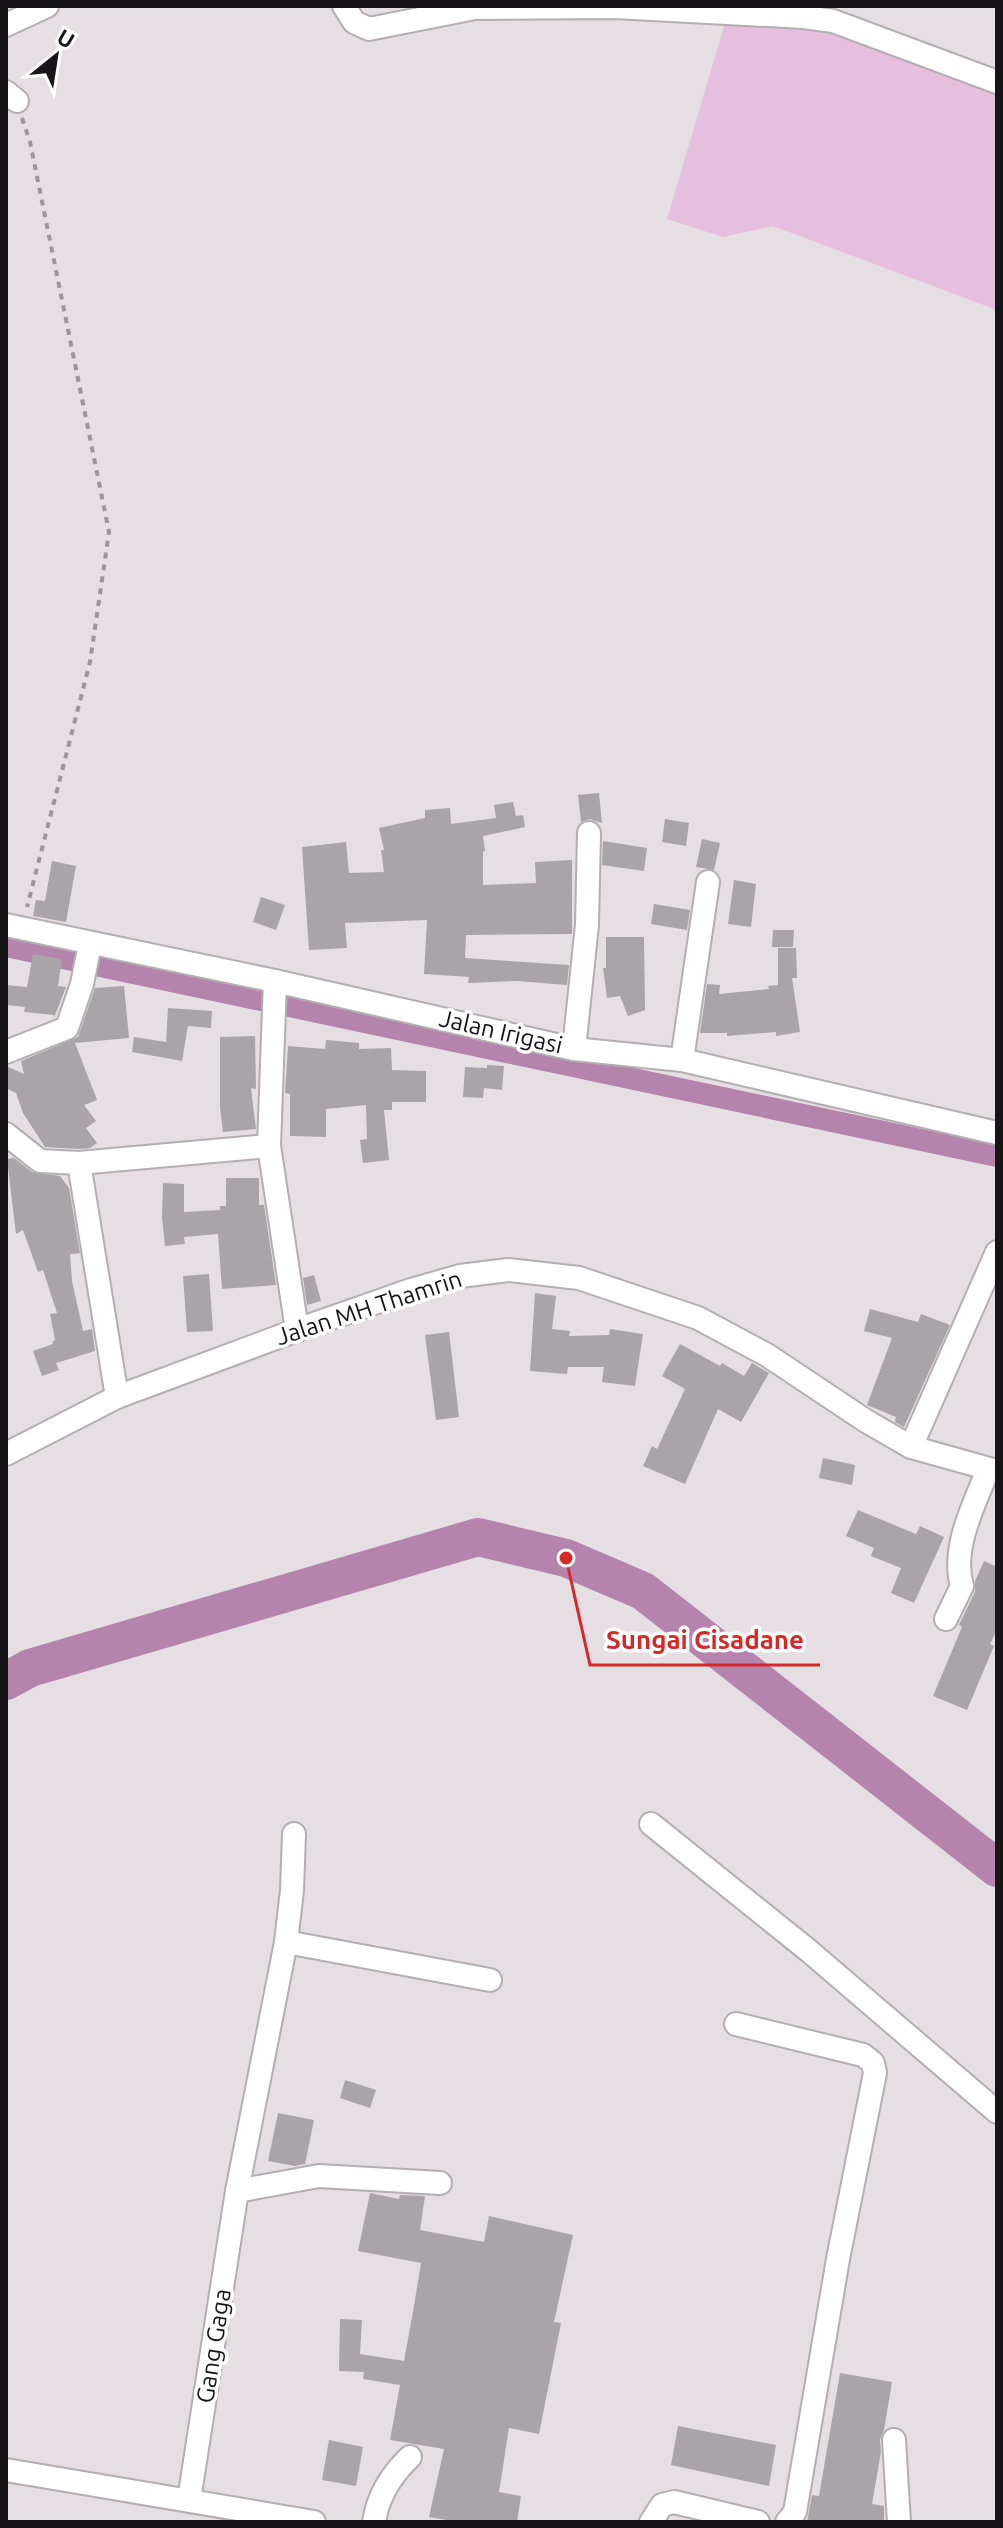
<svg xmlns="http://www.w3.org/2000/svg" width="1003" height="2528" viewBox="0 0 1003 2528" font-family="Ubuntu,sans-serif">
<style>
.green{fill:#e6bede}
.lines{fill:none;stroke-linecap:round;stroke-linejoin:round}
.canal{stroke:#b584ac;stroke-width:22}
.river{stroke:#b584ac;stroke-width:38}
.building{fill:#a9a4a8}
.minor-casing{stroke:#b3aeb2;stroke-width:26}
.path{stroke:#9b9699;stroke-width:4;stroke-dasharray:6 6;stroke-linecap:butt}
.minor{stroke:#fff;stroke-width:22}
.labels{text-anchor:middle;stroke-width:7;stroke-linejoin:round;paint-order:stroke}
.street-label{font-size:24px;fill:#171517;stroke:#fff}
.leader{fill:none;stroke:#d62828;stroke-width:3}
.callout-dot{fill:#d62828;stroke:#fff;stroke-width:3}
.callout-label{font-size:26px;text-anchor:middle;font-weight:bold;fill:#d62828;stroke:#fff;stroke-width:7;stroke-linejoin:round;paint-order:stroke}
</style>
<rect width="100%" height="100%" fill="#e5dfe3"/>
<polygon class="green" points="730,6 808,6 834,9 997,71 997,310 773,226 723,237 667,219"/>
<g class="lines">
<polyline class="canal" points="6,946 997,1156"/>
<polyline class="river" points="6,1681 30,1668 478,1537 566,1558 643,1591 997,1868"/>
</g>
<g class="building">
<polygon points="599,793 602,823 590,819 581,822 578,795"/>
<polygon points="513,802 516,816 523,815 525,827 483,836 485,851 483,852 483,885 536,883 535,862 572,860 572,934 466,935 465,958 569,965 567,985 517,981 468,983 469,977 424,974 427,920 345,923 347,948 309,950 302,847 346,842 349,873 384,872 381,850 384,850 379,828 425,818 425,810 450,808 451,824 496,818 494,805"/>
<polygon points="665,819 689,823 686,846 662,842"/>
<polygon points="702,839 720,843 714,870 696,867"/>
<polygon points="603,841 647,848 644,871 602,865"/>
<polygon points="52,861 76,866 66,922 33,916 36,900 45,901"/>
<polygon points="734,880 756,884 751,927 728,924"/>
<polygon points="261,897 285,905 276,930 253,922"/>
<polygon points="654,904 690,910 687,930 651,924"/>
<polygon points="773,930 794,930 793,947 772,947"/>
<polygon points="606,937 644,937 645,1010 628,1016 620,996 607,998 603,968 606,968"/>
<polygon points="778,948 796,948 797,978 792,978 800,1032 776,1036 776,1032 727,1036 727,1033 700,1033 707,984 720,985 719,994 769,989 768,986 778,985"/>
<polygon points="33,954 62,959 58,986 66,987 54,1018 54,1015 24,1012 25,1007 6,1005 6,985 27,987"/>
<polygon points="124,986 129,1038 75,1043 97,1100 84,1105 96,1121 86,1128 97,1143 90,1148 79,1149 45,1147 23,1113 16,1093 6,1088 6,1066 24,1074 21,1061 78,1037 95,988"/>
<polygon points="168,1008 212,1011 211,1028 188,1026 182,1061 132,1052 134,1037 166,1042"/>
<polygon points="255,1036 256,1089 251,1088 256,1129 223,1132 220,1107 220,1037"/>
<polygon points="326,1040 359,1043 359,1049 391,1048 392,1070 426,1071 426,1102 392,1102 392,1110 384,1110 389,1160 363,1163 360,1140 367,1139 366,1105 326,1109 326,1137 290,1136 290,1094 285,1093 288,1046 325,1049"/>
<polygon points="487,1065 504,1066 502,1090 484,1088 483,1098 463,1097 465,1067 487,1068"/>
<polygon points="14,1158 32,1172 60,1176 69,1188 80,1253 70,1254 72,1281 83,1331 92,1329 95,1351 56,1363 59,1370 42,1376 33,1351 53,1344 52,1342 55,1340 50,1314 57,1313 43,1270 38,1272 23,1230 16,1234 7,1159"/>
<polygon points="226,1178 259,1178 259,1205 264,1205 276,1285 222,1289 218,1234 184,1237 185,1244 165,1246 162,1217 163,1183 184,1184 184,1212 220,1210 220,1206 226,1206"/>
<polygon points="209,1274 213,1331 187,1332 183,1276"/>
<polygon points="314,1275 321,1301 307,1305 303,1278"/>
<polygon points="535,1293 556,1296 552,1329 570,1331 569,1336 609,1335 610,1329 643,1334 635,1386 602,1382 604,1367 568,1367 567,1374 530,1371"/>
<polygon points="870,1309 918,1322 921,1314 950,1325 904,1427 895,1422 896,1417 867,1405 892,1338 864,1331"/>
<polygon points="449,1332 459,1417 436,1420 425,1335"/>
<polygon points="680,1344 720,1366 722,1363 744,1376 752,1363 769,1373 741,1422 718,1409 685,1484 643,1466 652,1446 657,1449 685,1389 662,1376"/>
<polygon points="823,1458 855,1465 852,1485 819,1478"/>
<polygon points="858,1510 916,1534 920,1526 944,1537 914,1603 891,1593 901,1568 871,1556 874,1548 846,1536"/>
<polygon points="984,1561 997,1567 997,1630 990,1644 994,1646 967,1710 933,1696 962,1627 959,1625 975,1592 975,1581"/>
<polygon points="345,2080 376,2090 370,2108 340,2098"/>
<polygon points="278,2113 314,2120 305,2164 295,2166 268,2161"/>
<polygon points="370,2193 399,2199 400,2195 425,2196 420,2230 484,2242 489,2216 573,2235 554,2322 561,2323 539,2434 509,2428 499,2492 521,2496 517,2522 458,2522 429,2517 444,2449 390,2440 400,2385 363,2379 364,2372 339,2371 340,2319 362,2320 360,2354 404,2361 414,2306 421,2263 358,2251"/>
<polygon points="840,2373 892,2382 884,2430 880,2440 881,2452 872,2504 884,2506 884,2522 807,2522 812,2495 819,2496"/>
<polygon points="678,2426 776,2445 769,2486 671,2465"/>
<polygon points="329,2440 363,2447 356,2486 322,2480"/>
</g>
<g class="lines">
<defs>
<g id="minor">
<polyline points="344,6 354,22 369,29 475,8 614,7 804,17 833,21 997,82"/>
<polyline points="6,25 47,6"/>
<polyline points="6,92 17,101"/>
<polyline points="6,925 275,981 574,1049 682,1060 997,1133"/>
<polyline points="275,981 269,1146 297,1330"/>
<polyline points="574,1049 587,925 589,833"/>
<polyline points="6,1052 67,1028 82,984 90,944"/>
<polyline points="682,1060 708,882"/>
<polyline points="6,1134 40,1161 79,1163 117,1397"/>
<polyline points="79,1163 269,1146"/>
<polyline points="911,1447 997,1252"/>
<polyline points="6,1454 117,1397 297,1330 411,1290 460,1276 508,1270 579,1278 698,1318 767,1355 866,1421 911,1447 997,1471"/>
<path d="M 946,1619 L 962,1586 C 951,1549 974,1504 988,1470"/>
<polyline points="651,1824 809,1951 997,2112"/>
<polyline points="286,1942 490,1980"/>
<polyline points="736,2024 863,2055 873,2063 875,2073 838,2259 795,2512 787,2522"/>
<polyline points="237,2191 319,2176 440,2183"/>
<polyline points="894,2440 899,2522"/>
<polyline points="6,2470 314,2522"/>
<polyline points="189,2500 237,2191 286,1942 292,1890 294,1834"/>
<path d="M 374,2522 C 378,2496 391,2475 410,2457"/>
<polyline points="651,2522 662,2505 674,2502 758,2522"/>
</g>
</defs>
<use href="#minor" class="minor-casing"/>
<polyline class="path" points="22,118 30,142 109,532 90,662 27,907"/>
<use href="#minor" class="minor"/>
</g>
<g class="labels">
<g class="street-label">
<text transform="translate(501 1032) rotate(13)" y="8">Jalan Irigasi</text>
<text transform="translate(369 1308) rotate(-18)" y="8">Jalan MH Thamrin</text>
<text transform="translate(214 2346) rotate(-81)" y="8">Gang Gaga</text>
</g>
</g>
<path class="leader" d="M566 1558L590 1665H820"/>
<circle class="callout-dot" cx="566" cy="1558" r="8"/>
<g class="callout-label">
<text x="705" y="1649">Sungai Cisadane</text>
</g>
<rect width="1003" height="2528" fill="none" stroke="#171517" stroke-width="16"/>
<g transform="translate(56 56) rotate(30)" stroke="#ffffff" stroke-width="6" paint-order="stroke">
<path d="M0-6L14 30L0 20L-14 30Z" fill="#171517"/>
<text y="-12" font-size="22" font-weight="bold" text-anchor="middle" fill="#171517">U</text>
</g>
</svg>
